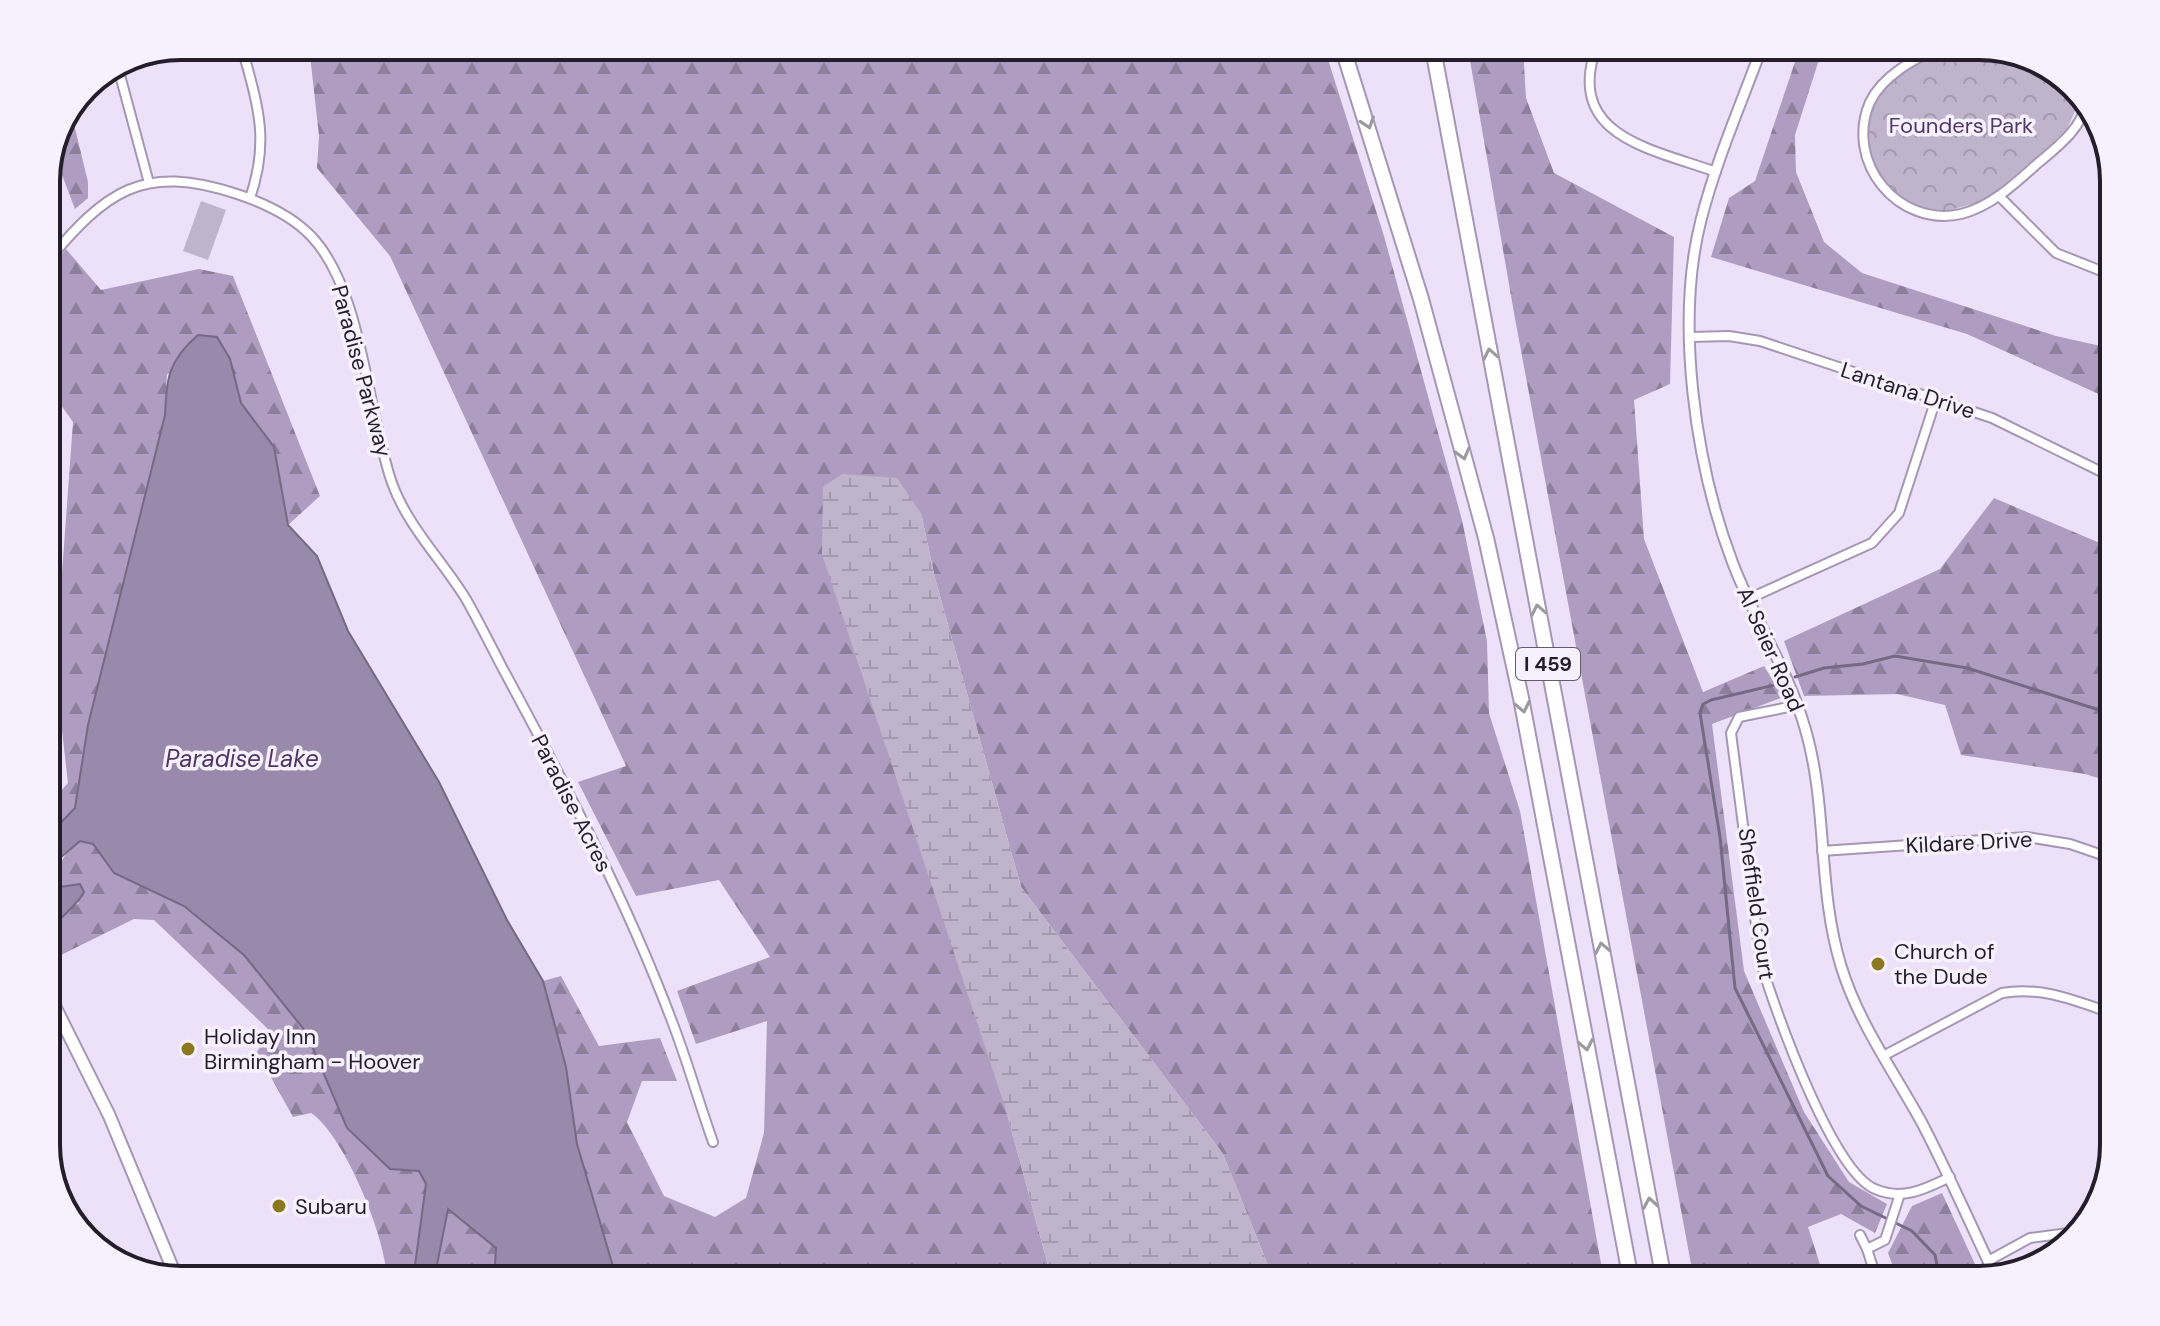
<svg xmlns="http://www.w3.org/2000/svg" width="2160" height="1326" viewBox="0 0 2160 1326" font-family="'DM Sans',sans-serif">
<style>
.forest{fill:url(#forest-firs)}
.wetland{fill:url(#wetland-marsh)}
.park{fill:url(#park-crowns)}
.pitch{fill:#bfb4cc}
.water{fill:#9989ab;stroke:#766984;stroke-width:2}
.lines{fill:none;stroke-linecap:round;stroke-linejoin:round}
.stream{stroke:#766984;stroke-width:3}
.minor-casing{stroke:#a597b4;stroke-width:12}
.tertiary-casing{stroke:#a597b4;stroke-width:13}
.secondary-casing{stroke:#a597b4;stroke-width:15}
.motorway-casing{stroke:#a597b4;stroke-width:18}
.minor{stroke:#fff;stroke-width:8}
.tertiary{stroke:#fff;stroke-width:9}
.secondary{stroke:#fff;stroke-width:11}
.motorway{stroke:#fff;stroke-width:14}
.oneway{stroke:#9c9a9f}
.poi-dot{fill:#8c791f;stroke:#f7f1fe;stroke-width:3}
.labels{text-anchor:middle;stroke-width:7;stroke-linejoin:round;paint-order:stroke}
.shield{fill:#f7f1fe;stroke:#635d69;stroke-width:2}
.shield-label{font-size:20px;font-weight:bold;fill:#231e29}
.park-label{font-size:22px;fill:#503868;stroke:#f7f1fe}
.street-label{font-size:22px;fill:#231e29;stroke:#f7f1fe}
.poi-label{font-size:22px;fill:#231e29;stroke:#f7f1fe;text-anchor:start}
.water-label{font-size:24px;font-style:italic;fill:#4e3565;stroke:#f7f1fe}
.rim{fill:none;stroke:#231e29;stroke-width:4}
</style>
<defs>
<pattern id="forest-firs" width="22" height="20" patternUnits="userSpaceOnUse" patternTransform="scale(2)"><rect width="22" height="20" fill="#ae9dc0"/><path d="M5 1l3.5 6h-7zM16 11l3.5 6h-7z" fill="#8d7f9c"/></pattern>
<pattern id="wetland-marsh" width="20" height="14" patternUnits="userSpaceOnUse" patternTransform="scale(2)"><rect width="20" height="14" fill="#bfb4cc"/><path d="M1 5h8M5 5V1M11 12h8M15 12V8" fill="none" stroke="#a49aaf"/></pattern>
<pattern id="park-crowns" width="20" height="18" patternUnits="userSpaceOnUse" patternTransform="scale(2)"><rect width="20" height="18" fill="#bfb4cc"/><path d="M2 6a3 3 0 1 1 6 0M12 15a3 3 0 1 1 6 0" fill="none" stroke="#a49aaf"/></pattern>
</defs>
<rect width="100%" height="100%" fill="#ede1fa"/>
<g class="forest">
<polygon points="1800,47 1823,47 1795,135 1796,172 1824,242 1862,273 2056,336 2114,349 2114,401 1967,334 1711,257 1729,198 1755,181"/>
<polygon points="1523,48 1526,98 1554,173 1674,237 1670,384 1634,400 1644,539 1703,692 1764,666 1783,697 1712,724 1744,971 1804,1112 1849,1182 1887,1204 1875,1233 1841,1214 1808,1227 1825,1280 1694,1280 1514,313 1468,49"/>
<polygon points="1325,50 1384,236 1462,520 1487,641 1489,713 1520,811 1604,1280 1274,1280 1223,1154 1021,887 935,578 921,513 1006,1110 1052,1280 617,1280 577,1144 566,1067 543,981 561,976 599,1046 660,1038 677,1081 642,1081 627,1122 664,1196 715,1217 746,1198 764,1133 767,1021 696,1044 677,991 770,957 719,880 636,896 578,782 626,766 390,256 317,168 319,136 310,55"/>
<polygon points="72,116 88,182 88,198 75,209 54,154"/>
<polygon points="66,249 101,290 199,269 233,276 320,496 288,525 274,447 241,403 230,359 167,374 165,415 88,725 75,808 46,838 46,807 68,783 55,669 73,422 46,384 46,274"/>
<polygon points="1994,498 2114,549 2114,783 2085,774 1961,755 1945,705 1897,694 1804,696 1784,641 1940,569"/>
<path d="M 80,841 L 93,844 L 114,873 L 184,906 L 244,955 L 306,1032 L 310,1044 L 419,1171 L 427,1184 L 413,1280 L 387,1280 C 387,1240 344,1134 311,1113 L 293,1117 L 257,1052 L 270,1031 L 154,920 L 134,919 L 57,957 L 47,934 L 63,913 L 79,903 L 67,885 L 59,887 C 57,863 62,856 80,841 Z"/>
<polygon points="1942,1193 1982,1279 1898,1280 1888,1253 1912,1206"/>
<polygon points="448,1208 496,1248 494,1280 434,1280"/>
</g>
<polygon class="wetland" points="842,474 897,478 921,513 935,578 1021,887 1223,1154 1274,1280 1052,1280 1006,1110 822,554 823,487"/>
<polygon class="park" points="1940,46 1979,46 2047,64 2081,98 2067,129 1999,196 1944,212 1918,207 1892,193 1872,163 1867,136 1871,103 1888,80"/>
<polygon class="pitch" points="201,201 226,210 208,260 183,251"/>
<path class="water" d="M 198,335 L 217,337 L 230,359 L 241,403 L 274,447 L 288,525 L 317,556 L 348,631 L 439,782 L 507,920 L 543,981 L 566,1067 L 577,1144 L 617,1280 L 494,1280 L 496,1248 L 448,1209 L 434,1280 L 413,1280 L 426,1184 L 419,1171 L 390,1169 L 347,1128 L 306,1032 L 244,955 L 184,906 L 114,873 L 93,844 L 80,841 L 60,858 L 59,887 L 80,884 L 84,892 C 78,905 57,920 46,934 L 46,917 L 57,895 L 46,899 L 46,838 L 75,808 L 88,725 L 165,415 C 167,377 168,361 198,335 Z"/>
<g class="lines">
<g class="stream">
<polyline points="1795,677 1824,668 1863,664 1895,656 1967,668 2096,709 2114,710"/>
<polyline points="1783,683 1711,700 1703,704 1700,713 1720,837 1735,988 1828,1176 1861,1206 1912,1231 1935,1255 1940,1280"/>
</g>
<defs>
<g id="minor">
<path d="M 1941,46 C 1915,59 1883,75 1870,102 C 1844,162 1898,228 1961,214 C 1990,207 2015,184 2037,164 C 2056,148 2082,129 2086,103"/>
<path d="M 1596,48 C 1565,137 1653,149 1716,172"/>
<path d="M 244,55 C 259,109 269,143 250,198"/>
<polyline points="117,64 149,183"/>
<polyline points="1999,196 2056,253 2114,276"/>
<path d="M 46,263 C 106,191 142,163 237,194 C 264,203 291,215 311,236 C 363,290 367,412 392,483 C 408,527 442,560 466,599 C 479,622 491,646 503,669 C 565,784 627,901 673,1024 C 688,1063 699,1103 713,1142"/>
<polyline points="1691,337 1729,336 1760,341 1992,418 2114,478"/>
<polyline points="1748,599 1872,543 1899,513 1936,399"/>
<path d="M 1799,705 L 1739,717 L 1731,733 L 1761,963 C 1775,1010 1832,1171 1875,1189 C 1903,1201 1925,1189 1950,1177"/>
<polyline points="1822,851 2027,837 2070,844 2114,859"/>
<path d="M 1883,1056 L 2002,993 C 2042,986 2076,1001 2114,1014"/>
<polyline points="2107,1077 2114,1056"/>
<polyline points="1860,1235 1867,1249 1885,1240 1900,1194"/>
<polyline points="1867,1249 1877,1280"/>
<polyline points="1988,1261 2030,1238 2076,1232"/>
</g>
<path id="tertiary" d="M 1762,47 C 1741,104 1716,161 1701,220 C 1675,322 1695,463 1732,561 C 1753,618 1788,669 1805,728 C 1828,805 1817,888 1841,966 C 1858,1022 1894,1072 1922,1123 C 1948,1173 1971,1225 1995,1276"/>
<polyline id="secondary" points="46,989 109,1115 177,1279"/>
<g id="motorway">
<polyline points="1343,49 1421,299 1486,538 1521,698 1631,1280"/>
<polyline points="1433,49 1664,1280"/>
</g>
</defs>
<use href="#minor" class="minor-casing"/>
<use href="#tertiary" class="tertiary-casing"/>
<use href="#secondary" class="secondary-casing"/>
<use href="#motorway" class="motorway-casing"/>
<use href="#minor" class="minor"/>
<use href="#tertiary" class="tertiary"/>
<use href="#secondary" class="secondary"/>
<use href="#motorway" class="motorway"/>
</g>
<defs><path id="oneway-chevron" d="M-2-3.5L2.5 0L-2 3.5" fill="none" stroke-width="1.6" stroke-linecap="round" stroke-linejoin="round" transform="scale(2)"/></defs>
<g class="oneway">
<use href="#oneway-chevron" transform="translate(1368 123) rotate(72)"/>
<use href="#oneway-chevron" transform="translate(1490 354) rotate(-101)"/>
<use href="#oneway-chevron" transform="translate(1463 454) rotate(75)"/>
<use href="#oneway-chevron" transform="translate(1538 610) rotate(-101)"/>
<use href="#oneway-chevron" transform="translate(1523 707) rotate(79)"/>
<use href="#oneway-chevron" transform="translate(1602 948) rotate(-101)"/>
<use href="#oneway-chevron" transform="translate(1586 1045) rotate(79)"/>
<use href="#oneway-chevron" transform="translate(1650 1203) rotate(-100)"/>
</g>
<g class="poi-dot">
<circle cx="1878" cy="964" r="8"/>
<circle cx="188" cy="1049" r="8"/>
<circle cx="279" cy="1206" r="8"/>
</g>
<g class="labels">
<rect class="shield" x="1516" y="648" width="64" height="32" rx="6"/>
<g class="shield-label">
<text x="1548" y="671">I 459</text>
</g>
<g class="park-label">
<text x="1961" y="133">Founders Park</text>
</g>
<g class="street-label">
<text transform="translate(362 371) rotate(75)" y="8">Paradise Parkway</text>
<text transform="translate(1908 390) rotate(18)" y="8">Lantana Drive</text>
<text transform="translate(1771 649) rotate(66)" y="8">Al Seier Road</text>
<text transform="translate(572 803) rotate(63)" y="8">Paradise Acres</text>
<text transform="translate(1969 842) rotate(-3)" y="8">Kildare Drive</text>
<text transform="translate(1757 904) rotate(82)" y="8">Sheffield Court</text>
</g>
<g class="poi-label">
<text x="1894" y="959">Church of<tspan x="1894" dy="25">the Dude</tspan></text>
<text x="204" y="1044">Holiday Inn<tspan x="204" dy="25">Birmingham - Hoover</tspan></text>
<text x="295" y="1214">Subaru</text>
</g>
<g class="water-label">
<text x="242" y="767">Paradise Lake</text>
</g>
</g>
<path d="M0 0H2160V1326H0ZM181 60H1979A121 121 0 0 1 2100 181V1145A121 121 0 0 1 1979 1266H181A121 121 0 0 1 60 1145V181A121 121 0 0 1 181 60Z" fill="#f7f1fe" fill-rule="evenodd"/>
<path class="rim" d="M181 60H1979A121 121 0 0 1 2100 181V1145A121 121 0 0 1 1979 1266H181A121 121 0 0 1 60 1145V181A121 121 0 0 1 181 60Z"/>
</svg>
